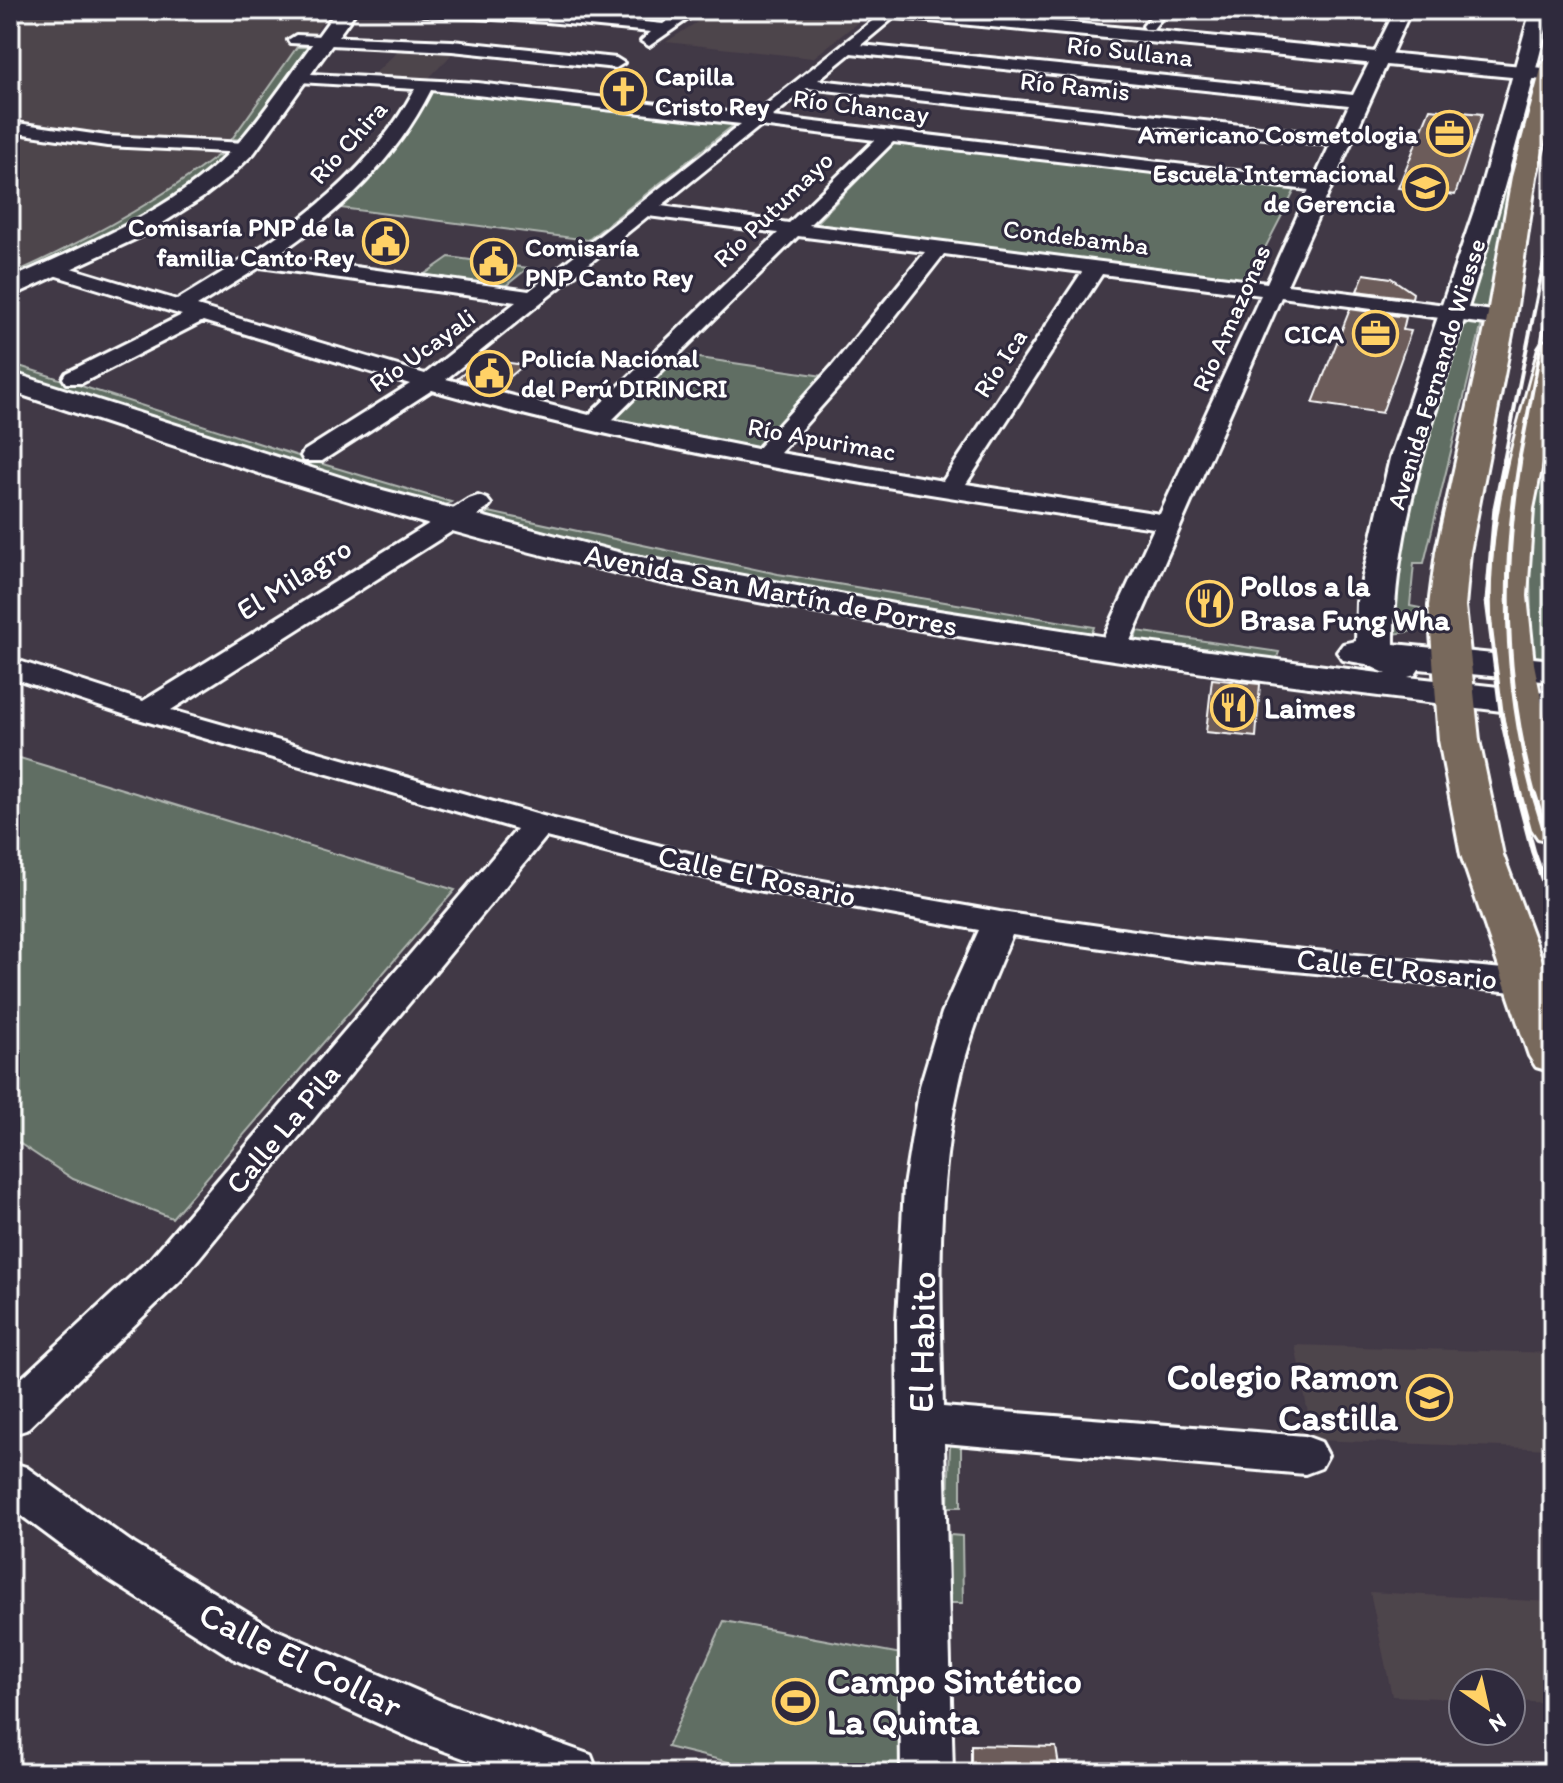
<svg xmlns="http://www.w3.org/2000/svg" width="1563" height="1783" viewBox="0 0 1563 1783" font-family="Itim,sans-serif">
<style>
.built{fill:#4e444c}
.green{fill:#616e63;stroke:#b0b6b1;stroke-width:2}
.building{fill:#6c5c5a;stroke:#fff;stroke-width:2}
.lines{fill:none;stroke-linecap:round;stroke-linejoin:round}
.pedestrian-casing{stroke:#fff;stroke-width:6}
.minor-casing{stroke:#fff;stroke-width:6}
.tertiary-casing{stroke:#fff;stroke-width:6}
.secondary-casing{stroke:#fff;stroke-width:6}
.primary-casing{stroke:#fff;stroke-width:6}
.pedestrian{fill:#2f2a3d;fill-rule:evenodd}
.minor{fill:#2f2a3d;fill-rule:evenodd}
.tertiary{fill:#2f2a3d;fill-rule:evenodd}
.secondary{fill:#2f2a3d;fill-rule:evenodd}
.primary{fill:#78695c;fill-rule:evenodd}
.rail-far2{stroke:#fff;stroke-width:4}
.rail-far1{stroke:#fff;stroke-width:5}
.rail{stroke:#fff;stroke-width:6}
.labels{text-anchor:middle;stroke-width:6;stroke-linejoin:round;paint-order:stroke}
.far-street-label{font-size:26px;fill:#fff;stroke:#2f2a3d}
.far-poi-label{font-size:26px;font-weight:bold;fill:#fff;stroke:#2f2a3d;text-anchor:end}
.street-label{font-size:30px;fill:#fff;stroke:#2f2a3d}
.poi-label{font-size:30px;font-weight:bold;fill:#fff;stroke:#2f2a3d;text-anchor:start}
.near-street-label{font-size:36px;fill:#fff;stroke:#2f2a3d}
.near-poi-label{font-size:36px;font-weight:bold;fill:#fff;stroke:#2f2a3d;text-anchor:end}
</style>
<rect width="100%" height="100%" fill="#413946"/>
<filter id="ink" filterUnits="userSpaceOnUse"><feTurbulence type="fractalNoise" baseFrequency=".0125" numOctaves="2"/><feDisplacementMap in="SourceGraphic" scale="16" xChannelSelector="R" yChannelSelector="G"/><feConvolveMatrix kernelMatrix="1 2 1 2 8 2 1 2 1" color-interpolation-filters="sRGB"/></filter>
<g filter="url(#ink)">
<g class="built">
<polygon points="10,10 331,10 240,137 215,163 165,199 10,278"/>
<polygon points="716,10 813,10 858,14 854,17 862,19 813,58 666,42"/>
<polygon points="400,49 455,51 428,79 371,77"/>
<polygon points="1295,1345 1553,1353 1553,1449 1313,1440"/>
<polygon points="1370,1592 1553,1602 1553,1703 1511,1701 1511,1683 1463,1683 1463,1699 1392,1696"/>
</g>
<g class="green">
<polygon points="297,47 312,47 246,140 232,139"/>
<polygon points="1525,78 1539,79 1515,159 1488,311 1459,308"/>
<polygon points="431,91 735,124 588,240 333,207 404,136"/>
<polygon points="896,141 1296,188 1248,281 813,226"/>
<path d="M 217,156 L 232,157 L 179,198 L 10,285 L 10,275 C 83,242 153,205 217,156 Z"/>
<polygon points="449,257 528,268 503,288 422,276"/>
<polygon points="1456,320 1482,323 1424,563 1414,563 1410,606 1420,608 1412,631 1394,634 1387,627 1404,503"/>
<polygon points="679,355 823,376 755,450 612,421"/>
<polygon points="10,363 326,465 451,502 435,511 10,375"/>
<polygon points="1553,402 1553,658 1532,656 1529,536"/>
<polygon points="489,512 778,574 1094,627 1090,638 867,605 475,523"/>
<polygon points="1137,631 1279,652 1275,663 1134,643"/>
<polygon points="10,755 455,890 172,1218 73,1179 10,1137"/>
<polygon points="950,1444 961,1445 961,1507 948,1507"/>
<polygon points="950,1535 962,1536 963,1603 949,1603"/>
<polygon points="724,1621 907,1655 904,1773 774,1773 667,1747"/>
</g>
<g class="building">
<polygon points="1430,109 1482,114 1455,195 1398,188"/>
<polygon points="1364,274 1391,278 1413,293 1412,298 1357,291"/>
<polygon points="1350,309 1406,317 1403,330 1411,331 1382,413 1313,403"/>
<polygon points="482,359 524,365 498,387 457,379"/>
<polygon points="1212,679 1260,684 1256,737 1206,732"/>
<polygon points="971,1745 1056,1747 1060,1773 971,1773"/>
</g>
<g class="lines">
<defs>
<polygon id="pedestrian" points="1156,10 1168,10 1153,29 1145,29 1143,26"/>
<g id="minor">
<polygon points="10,10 25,10 10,21"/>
<polygon points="415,10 547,12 663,24 683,10 701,10 649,46 641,41 651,32 547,22 423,15"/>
<path d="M 886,10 L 903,10 L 861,45 L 1353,95 L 1391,19 L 1348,15 L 1340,10 L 1411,10 L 1287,285 L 1501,312 L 1512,319 L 1501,326 L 1281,297 L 1126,650 L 1122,656 L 1112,659 L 1102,656 L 1098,650 L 1154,528 C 911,492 669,457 432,390 L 322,461 L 304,461 L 301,456 L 304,451 L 410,384 L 203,321 L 82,383 L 66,383 L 63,378 L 66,373 L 182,315 L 47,273 L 44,269 L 47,265 L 61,265 L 177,300 C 272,242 361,189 415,89 L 299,82 L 291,77 L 293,73 L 477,83 L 753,115 ZM 851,53 L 1349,105 L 1335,135 L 818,80 ZM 807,88 L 1330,145 L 1314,180 L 772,117 ZM 431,90 L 741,124 L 529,291 L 275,256 C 340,212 395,161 431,90 ZM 760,126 L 875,140 L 789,223 L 661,206 ZM 893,142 L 1309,190 L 1267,283 L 809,225 ZM 648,216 L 778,233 L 589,415 L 446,379 ZM 798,236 L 925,252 L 834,364 L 757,449 L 612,420 ZM 944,254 L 1082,272 L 943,481 L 780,453 L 850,374 ZM 260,267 L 516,302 L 425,374 L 197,306 ZM 1102,274 L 1261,295 L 1160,514 L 966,484 Z"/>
<polygon points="296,35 452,41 616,58 624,63 616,68 452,51 290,43 288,40"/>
<polygon points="10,122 107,136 246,143 255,148 246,153 107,146 10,132"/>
<path d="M 478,496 L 487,499 L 491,504 L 487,509 L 171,710 L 550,818 L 748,868 L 1000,912 L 1192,939 L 1524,971 L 1537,974 L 1542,982 L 1537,990 L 1524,993 L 1192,961 L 1012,935 C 991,984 970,1032 959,1084 C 935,1189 940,1301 943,1407 L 1305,1436 L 1321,1442 L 1328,1455 L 1321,1468 L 1305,1474 L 944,1443 L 953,1773 L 901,1773 L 897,1321 L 904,1186 L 920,1086 L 942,1013 L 979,930 L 747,888 L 546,837 L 181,1280 L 26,1430 L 10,1435 L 10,1389 L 151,1258 L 517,829 L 135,718 L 10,677 L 10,658 L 143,701 L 469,499 Z"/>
<polygon points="10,1462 26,1467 134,1544 272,1628 450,1705 591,1755 598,1773 504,1773 420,1742 236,1660 100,1574 10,1507"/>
</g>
<polygon id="tertiary" points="868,10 936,10 1553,69 1553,81 877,16"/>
<g id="secondary">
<path d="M 337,10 L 357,10 L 254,153 L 229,177 L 202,198 L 144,235 L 10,297 L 10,279 C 88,244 181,208 239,142 C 274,101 304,54 337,10 Z"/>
<path d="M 1531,10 L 1551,10 C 1528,100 1505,190 1477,279 C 1442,392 1392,526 1394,644 L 1553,660 L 1553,682 L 1419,669 L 1415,675 L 1408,677 L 1553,693 L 1553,717 C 1369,696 1185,672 1002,643 C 876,623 750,603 626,575 C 417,528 213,459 10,391 L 10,372 L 371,487 L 625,554 L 894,604 L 1139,642 L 1387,674 L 1366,664 L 1343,660 L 1337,652 L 1343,644 L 1356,641 L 1357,602 L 1390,458 L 1477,202 Z"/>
</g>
<g id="primary">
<polygon points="1553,56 1553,106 1536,177 1515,319 1470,552 1465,606 1479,740 1503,855 1553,990 1553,1072 1536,1067 1529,1056 1461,855 1439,740 1429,606 1436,552 1487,319 1512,177 1543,62"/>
<path d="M 1553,339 L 1553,410 L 1533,509 L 1527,596 L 1534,664 L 1553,757 L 1553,842 L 1538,838 L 1532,829 C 1508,743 1486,653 1493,564 C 1498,490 1520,419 1539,348 L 1543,342 Z"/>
</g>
</defs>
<use href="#pedestrian" class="pedestrian-casing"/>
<use href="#minor" class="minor-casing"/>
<use href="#tertiary" class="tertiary-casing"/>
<use href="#secondary" class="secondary-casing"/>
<use href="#primary" class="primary-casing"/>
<use href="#pedestrian" class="pedestrian"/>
<use href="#minor" class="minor"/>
<use href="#tertiary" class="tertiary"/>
<use href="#secondary" class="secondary"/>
<use href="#primary" class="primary"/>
<g class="rail-far2">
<polyline points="1504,461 1553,217"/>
<polyline points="1519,461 1553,282"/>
</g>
<g class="rail-far1">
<polyline points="1505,459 1495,508 1487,601 1502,719 1519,796"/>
<path d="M 1520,459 C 1501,573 1504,684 1534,796"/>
</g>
<g class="rail">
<polyline points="1518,794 1533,851 1553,908"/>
<polyline points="1534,794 1553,856"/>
</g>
</g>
</g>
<defs>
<symbol id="church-ring" viewBox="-11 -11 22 22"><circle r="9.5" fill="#2f2a3d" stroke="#ffd166" stroke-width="1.5"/><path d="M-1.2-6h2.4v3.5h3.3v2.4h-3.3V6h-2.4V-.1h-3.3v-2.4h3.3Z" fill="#ffd166"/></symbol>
<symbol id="office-ring" viewBox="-11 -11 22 22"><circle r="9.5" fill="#2f2a3d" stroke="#ffd166" stroke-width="1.5"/><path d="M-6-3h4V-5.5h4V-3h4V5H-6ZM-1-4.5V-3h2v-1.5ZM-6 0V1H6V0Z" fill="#ffd166"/></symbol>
<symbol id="school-ring" viewBox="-11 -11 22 22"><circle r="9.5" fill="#2f2a3d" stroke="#ffd166" stroke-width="1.5"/><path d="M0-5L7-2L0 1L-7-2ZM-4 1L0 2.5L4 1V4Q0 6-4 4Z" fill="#ffd166"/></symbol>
<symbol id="civic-ring" viewBox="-11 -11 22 22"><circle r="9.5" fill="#2f2a3d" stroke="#ffd166" stroke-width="1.5"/><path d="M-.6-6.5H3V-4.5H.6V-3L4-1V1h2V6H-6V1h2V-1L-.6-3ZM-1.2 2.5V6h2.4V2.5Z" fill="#ffd166"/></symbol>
<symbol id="restaurant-ring" viewBox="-11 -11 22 22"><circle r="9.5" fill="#2f2a3d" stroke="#ffd166" stroke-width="1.5"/><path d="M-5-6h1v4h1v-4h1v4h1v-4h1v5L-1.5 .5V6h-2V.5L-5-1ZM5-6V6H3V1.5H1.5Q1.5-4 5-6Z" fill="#ffd166"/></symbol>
<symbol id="stadium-ring" viewBox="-11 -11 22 22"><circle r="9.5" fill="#2f2a3d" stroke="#ffd166" stroke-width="1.5"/><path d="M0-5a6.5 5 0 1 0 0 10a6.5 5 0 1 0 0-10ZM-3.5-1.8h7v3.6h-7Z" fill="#ffd166"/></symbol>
</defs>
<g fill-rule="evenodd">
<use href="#church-ring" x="598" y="66" width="51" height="51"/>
<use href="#office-ring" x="1424" y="108" width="51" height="51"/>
<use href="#school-ring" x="1400" y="162" width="51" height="51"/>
<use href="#civic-ring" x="360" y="216" width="51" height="51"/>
<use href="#civic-ring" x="468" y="236" width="51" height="51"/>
<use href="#office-ring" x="1350" y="308" width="51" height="51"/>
<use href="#civic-ring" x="464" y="348" width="51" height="51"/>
<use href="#restaurant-ring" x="1184" y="578" width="51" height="51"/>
<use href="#restaurant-ring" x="1208" y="682" width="51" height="51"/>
<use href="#school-ring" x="1404" y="1372" width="51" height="51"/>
<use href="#stadium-ring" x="770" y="1676" width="51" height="51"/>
</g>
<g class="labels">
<g class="far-street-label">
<text transform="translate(1130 51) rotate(6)" y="9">Río Sullana</text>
<text transform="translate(1075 86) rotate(6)" y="9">Río Ramis</text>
<text transform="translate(861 106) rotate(7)" y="9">Río Chancay</text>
<text transform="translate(348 142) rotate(-48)" y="9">Río Chira</text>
<text transform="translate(773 209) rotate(-44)" y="9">Río Putumayo</text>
<text transform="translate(1076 237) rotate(7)" y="9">Condebamba</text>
<text transform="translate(1231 318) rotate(-66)" y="9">Río Amazonas</text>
<text transform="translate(422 350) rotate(-36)" y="9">Río Ucayali</text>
<text transform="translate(1000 363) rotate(-57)" y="9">Río Ica</text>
<text transform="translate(1436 374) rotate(-73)" y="9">Avenida Fernando Wiesse</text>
<text transform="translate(822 439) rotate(10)" y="9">Río Apurimac</text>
</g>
<g class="far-poi-label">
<text x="655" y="85" text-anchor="start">Capilla<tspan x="655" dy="30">Cristo Rey</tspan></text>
<text x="1418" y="143">Americano Cosmetologia</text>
<text x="1395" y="182">Escuela Internacional<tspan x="1395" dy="30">de Gerencia</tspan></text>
<text x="354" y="236">Comisaría PNP de la<tspan x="354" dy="30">familia Canto Rey</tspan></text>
<text x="525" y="256" text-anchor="start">Comisaría<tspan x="525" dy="30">PNP Canto Rey</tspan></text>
<text x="1344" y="343">CICA</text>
<text x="521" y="367" text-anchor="start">Policía Nacional<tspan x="521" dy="30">del Perú DIRINCRI</tspan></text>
</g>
<g class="street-label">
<text transform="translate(294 579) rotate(-32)" y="10">El Milagro</text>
<text transform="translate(771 590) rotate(11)" y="10">Avenida San Martín de Porres</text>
<text transform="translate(757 876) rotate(12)" y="10">Calle El Rosario</text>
<text transform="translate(1397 969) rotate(6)" y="10">Calle El Rosario</text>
<text transform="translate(283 1129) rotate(-50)" y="10">Calle La Pila</text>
</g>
<g class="poi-label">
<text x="1240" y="596">Pollos a la<tspan x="1240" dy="34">Brasa Fung Wha</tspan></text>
<text x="1264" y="718">Laimes</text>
</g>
<g class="near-street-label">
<text transform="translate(921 1342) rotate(-89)" y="13">El Habito</text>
<text transform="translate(301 1659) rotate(26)" y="13">Calle El Collar</text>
</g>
<g class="near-poi-label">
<text x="1398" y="1389">Colegio Ramon<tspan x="1398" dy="41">Castilla</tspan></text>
<text x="827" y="1693" text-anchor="start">Campo Sintético<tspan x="827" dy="41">La Quinta</tspan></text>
</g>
</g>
<rect width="1563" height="1783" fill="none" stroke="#2f2a3d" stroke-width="40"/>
<rect x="20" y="20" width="1523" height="1743" fill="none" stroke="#fff" stroke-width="3" filter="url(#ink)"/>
<g transform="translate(1487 1707) rotate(146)"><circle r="38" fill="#2f2a3d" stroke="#827f8b" stroke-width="2"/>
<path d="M0-6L14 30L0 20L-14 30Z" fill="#ffd166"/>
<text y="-12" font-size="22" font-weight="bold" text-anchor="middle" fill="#ffffff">N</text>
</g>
</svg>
